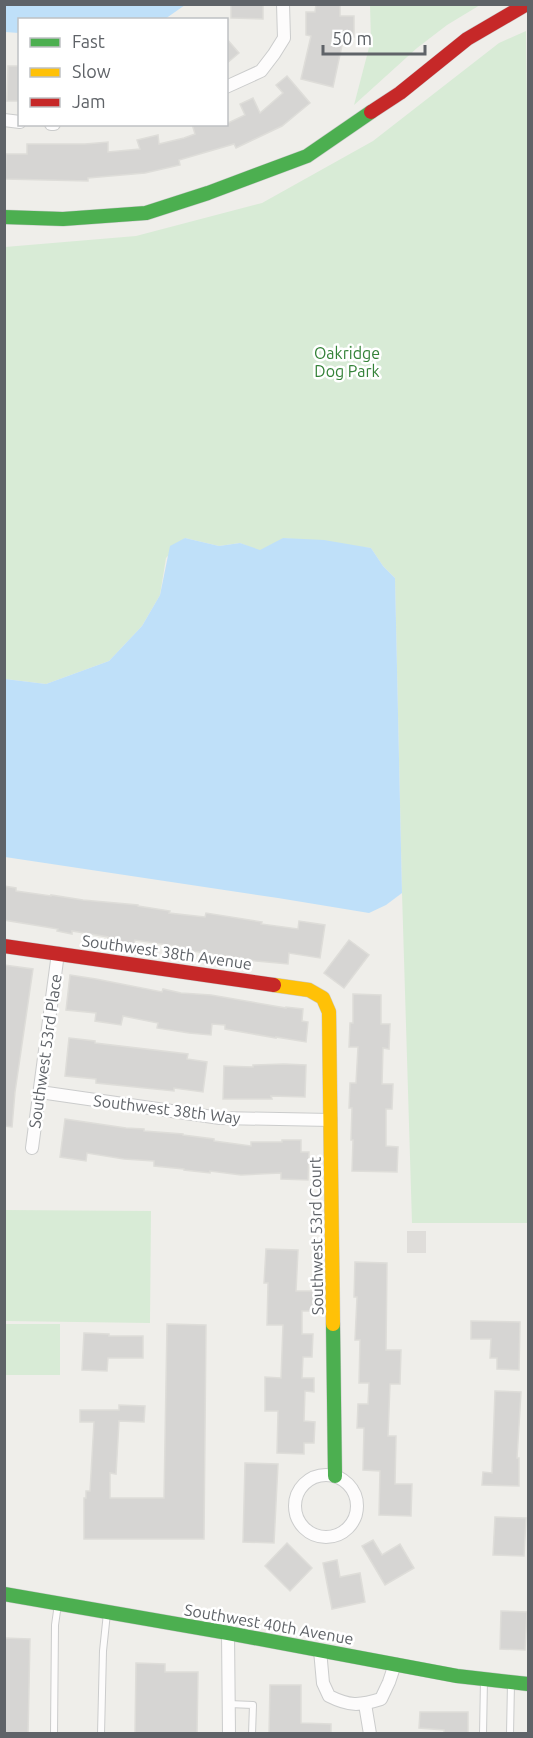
<svg xmlns="http://www.w3.org/2000/svg" width="533" height="1738" viewBox="0 0 533 1738" font-family="Ubuntu,sans-serif">
<style>
.industrial{fill:#dfddda}
.green{fill:#d8ebd6}
.water{fill:#bfe0f9}
.building{fill:#d6d5d3;stroke:#deddd9;stroke-width:1.5}
.lines{fill:none;stroke-linecap:round;stroke-linejoin:round}
.lane-casing{stroke:#cbcccc;stroke-width:8}
.street-casing{stroke:#cbcccc;stroke-width:14}
.fast-casing{stroke:#cacacb;stroke-width:15}
.slow-casing{stroke:#cacacb;stroke-width:15}
.jam-casing{stroke:#cacacb;stroke-width:15}
.lane{stroke:#fdfcfc;stroke-width:6}
.street{stroke:#fdfcfc;stroke-width:12}
.fast{stroke:#4caf50;stroke-width:14}
.slow{stroke:#ffc107;stroke-width:14}
.jam{stroke:#c62828;stroke-width:14}
.labels{text-anchor:middle;stroke-width:5;stroke-linejoin:round;paint-order:stroke}
.park-label{font-size:16px;fill:#348238;stroke:#fff}
.street-label{font-size:16px;fill:#5f6368;stroke:#fff}
</style>
<rect width="100%" height="100%" fill="#efeeea"/>
<rect class="industrial" x="407" y="1231" width="19" height="22"/>
<g class="green">
<polygon points="370,5 370,4 480,5 447,25 417,48 354,105 371,40"/>
<polygon points="526,31 528,181 528,1223 412,1223 402,893 395,578 383,566 371,548 284,538 260,551 240,543 219,546 185,538 166,558 160,595 142,626 109,661 46,684 5,679 5,247 136,236 262,203 373,141 499,43"/>
<polygon points="5,1210 151,1211 150,1323 5,1321"/>
<polygon points="4,1324 60,1324 60,1375 5,1375"/>
</g>
<g class="water">
<polygon points="4,5 5,4 185,5 165,19 20,20 19,33 5,32"/>
<polygon points="185,538 219,546 240,543 260,550 283,538 324,540 371,548 383,566 395,578 402,893 386,905 369,913 278,898 5,857 5,679 46,684 109,661 142,626 160,595 170,546"/>
</g>
<g class="building">
<polygon points="231,4 263,4 263,19 231,18"/>
<polygon points="316,4 340,4 340,16 354,16 354,37 344,36 333,87 301,79 311,36 306,35 306,12 315,12"/>
<polygon points="226,38 239,53 226,64"/>
<polygon points="8,66 20,66 20,101 7,101"/>
<polygon points="287,76 310,103 282,126 236,148 234,144 179,160 180,165 145,173 88,178 88,181 5,179 6,154 27,154 27,144 85,144 108,142 108,152 140,149 137,140 158,135 159,144 184,138 195,134 192,124 226,124 245,115 240,104 253,98 260,113 283,93 276,85"/>
<polygon points="4,886 16,888 16,891 51,896 51,895 83,900 138,905 138,906 170,911 169,913 205,917 206,913 262,922 261,924 298,929 299,921 325,925 320,958 289,953 288,964 256,961 181,949 181,947 135,940 134,944 108,942 108,937 72,931 72,934 57,931 58,929 4,920"/>
<polygon points="349,940 369,955 344,988 324,973"/>
<polygon points="4,965 33,969 15,1092 12,1127 4,1126"/>
<polygon points="70,975 96,979 162,992 163,989 181,993 211,995 286,1008 286,1007 303,1009 302,1021 308,1022 306,1042 276,1037 276,1038 225,1029 225,1025 212,1024 211,1035 189,1033 157,1028 158,1023 123,1016 121,1025 95,1021 96,1013 66,1010"/>
<polygon points="353,994 381,995 381,1024 390,1024 389,1049 383,1048 382,1084 393,1084 392,1109 386,1109 386,1146 398,1147 397,1172 352,1171 353,1140 351,1140 352,1108 349,1108 350,1083 356,1083 358,1047 349,1047 350,1023 353,1023"/>
<polygon points="69,1038 95,1041 95,1043 188,1054 187,1059 207,1062 203,1092 174,1088 174,1091 96,1083 96,1079 65,1076"/>
<polygon points="284,1064 306,1065 305,1097 271,1096 272,1099 223,1099 224,1066 253,1067 253,1065"/>
<polygon points="65,1119 126,1128 144,1129 144,1131 183,1134 183,1135 214,1139 214,1141 251,1146 251,1142 282,1142 282,1140 301,1140 301,1152 309,1152 308,1180 281,1179 281,1173 241,1175 210,1171 210,1173 184,1170 184,1169 154,1166 154,1161 124,1159 87,1153 86,1161 60,1157"/>
<polygon points="266,1249 298,1250 296,1291 313,1291 313,1311 302,1311 302,1334 313,1334 312,1357 303,1357 302,1378 314,1378 314,1392 305,1391 304,1421 315,1422 314,1443 304,1443 304,1454 277,1453 278,1411 265,1411 265,1377 281,1378 283,1325 267,1325 268,1283 264,1283"/>
<polygon points="355,1262 387,1263 386,1350 401,1350 400,1384 390,1384 388,1436 396,1436 395,1484 412,1484 411,1516 379,1515 380,1471 363,1470 364,1428 357,1428 358,1404 368,1404 369,1383 359,1383 360,1340 355,1340 357,1297 354,1297"/>
<polygon points="471,1321 520,1322 519,1370 497,1369 497,1358 490,1358 491,1339 471,1339"/>
<polygon points="167,1324 206,1325 204,1539 84,1539 84,1498 86,1498 86,1491 90,1491 94,1422 80,1422 80,1410 119,1410 119,1405 145,1406 144,1422 119,1421 116,1474 110,1473 110,1498 164,1498"/>
<polygon points="84,1333 109,1334 109,1336 143,1336 143,1358 108,1358 107,1371 82,1370"/>
<polygon points="495,1391 521,1392 517,1458 519,1458 519,1486 482,1485 483,1472 492,1473"/>
<polygon points="245,1463 278,1464 274,1543 243,1542"/>
<polygon points="495,1517 526,1518 524,1556 493,1555"/>
<polygon points="373,1540 382,1555 400,1544 414,1568 385,1585 362,1546"/>
<polygon points="287,1543 312,1568 290,1591 265,1566"/>
<polygon points="337,1560 340,1577 360,1573 365,1602 332,1609 323,1563"/>
<polygon points="501,1611 527,1612 525,1650 500,1649"/>
<polygon points="4,1638 30,1639 28,1734 4,1734"/>
<polygon points="136,1663 165,1664 165,1672 198,1672 197,1734 135,1734"/>
<polygon points="270,1685 301,1685 301,1723 331,1724 331,1734 269,1734"/>
<polygon points="420,1712 468,1712 468,1734 444,1734 444,1730 419,1728"/>
</g>
<g class="lines">
<defs>
<g id="lane">
<polyline points="229,1704 253,1705 252,1734"/>
<polyline points="54,1734 55,1625 58,1604"/>
<polyline points="101,1734 103,1651 107,1613"/>
<polyline points="483,1734 484,1680"/>
<polyline points="510,1734 511,1683"/>
</g>
<g id="street">
<polyline points="226,87 261,71 274,54 284,38 283,4"/>
<polyline points="4,120 20,122"/>
<polyline points="51,124 54,124"/>
<polyline points="40,1092 220,1118 331,1120"/>
<polyline points="32,1148 58,953"/>
<circle cx="326" cy="1506" r="31"/>
<polyline points="228,1633 229,1734"/>
<path d="M 320,1650 L 323,1683 L 329,1696 C 349,1706 359,1706 381,1699 L 389,1682 L 395,1664"/>
<polyline points="365,1704 370,1734"/>
</g>
<g id="fast">
<polyline points="4,217 63,219 146,213 208,193 307,156 371,112"/>
<polyline points="333,1324 335,1476"/>
<polyline points="4,1594 228,1633 457,1676 528,1684"/>
</g>
<polyline id="slow" points="274,985 309,990 323,998 329,1012 333,1324"/>
<g id="jam">
<polyline points="371,112 400,93 467,39 527,4"/>
<polyline points="4,946 274,985"/>
</g>
</defs>
<use href="#lane" class="lane-casing"/>
<use href="#street" class="street-casing"/>
<use href="#fast" class="fast-casing"/>
<use href="#slow" class="slow-casing"/>
<use href="#jam" class="jam-casing"/>
<use href="#lane" class="lane"/>
<use href="#street" class="street"/>
<use href="#fast" class="fast"/>
<use href="#slow" class="slow"/>
<use href="#jam" class="jam"/>
</g>
<g class="labels">
<g class="park-label">
<text x="347" y="359">Oakridge<tspan x="347" dy="18">Dog Park</tspan></text>
</g>
<g class="street-label">
<text transform="translate(167 952) rotate(8)" y="6">Southwest 38th Avenue</text>
<text transform="translate(45 1051) rotate(-82)" y="6">Southwest 53rd Place</text>
<text transform="translate(167 1109) rotate(7)" y="6">Southwest 38th Way</text>
<text transform="translate(316 1236) rotate(-91)" y="6">Southwest 53rd Court</text>
<text transform="translate(269 1624) rotate(10)" y="6">Southwest 40th Avenue</text>
</g>
</g>
<rect width="533" height="1738" fill="none" stroke="#5f6368" stroke-width="12"/>
<rect x="18" y="18" width="210" height="108" fill="#ffffff" stroke="#bfc1c3" stroke-width="1.5"/>
<rect x="30" y="38" width="30" height="9" fill="#4caf50" stroke="#bfc1c3" stroke-width="1.5"/>
<text x="72" y="48" font-size="18" fill="#5f6368">Fast</text>
<rect x="30" y="68" width="30" height="9" fill="#ffc107" stroke="#bfc1c3" stroke-width="1.5"/>
<text x="72" y="78" font-size="18" fill="#5f6368">Slow</text>
<rect x="30" y="98" width="30" height="9" fill="#c62828" stroke="#bfc1c3" stroke-width="1.5"/>
<text x="72" y="108" font-size="18" fill="#5f6368">Jam</text>
<path d="M323 45v9h102v-9" fill="none" stroke="#5f6368" stroke-width="3"/>
<text x="332" y="45" font-size="18" fill="#5f6368" stroke="#ffffff" stroke-width="4.5" paint-order="stroke">50 m</text>
</svg>
